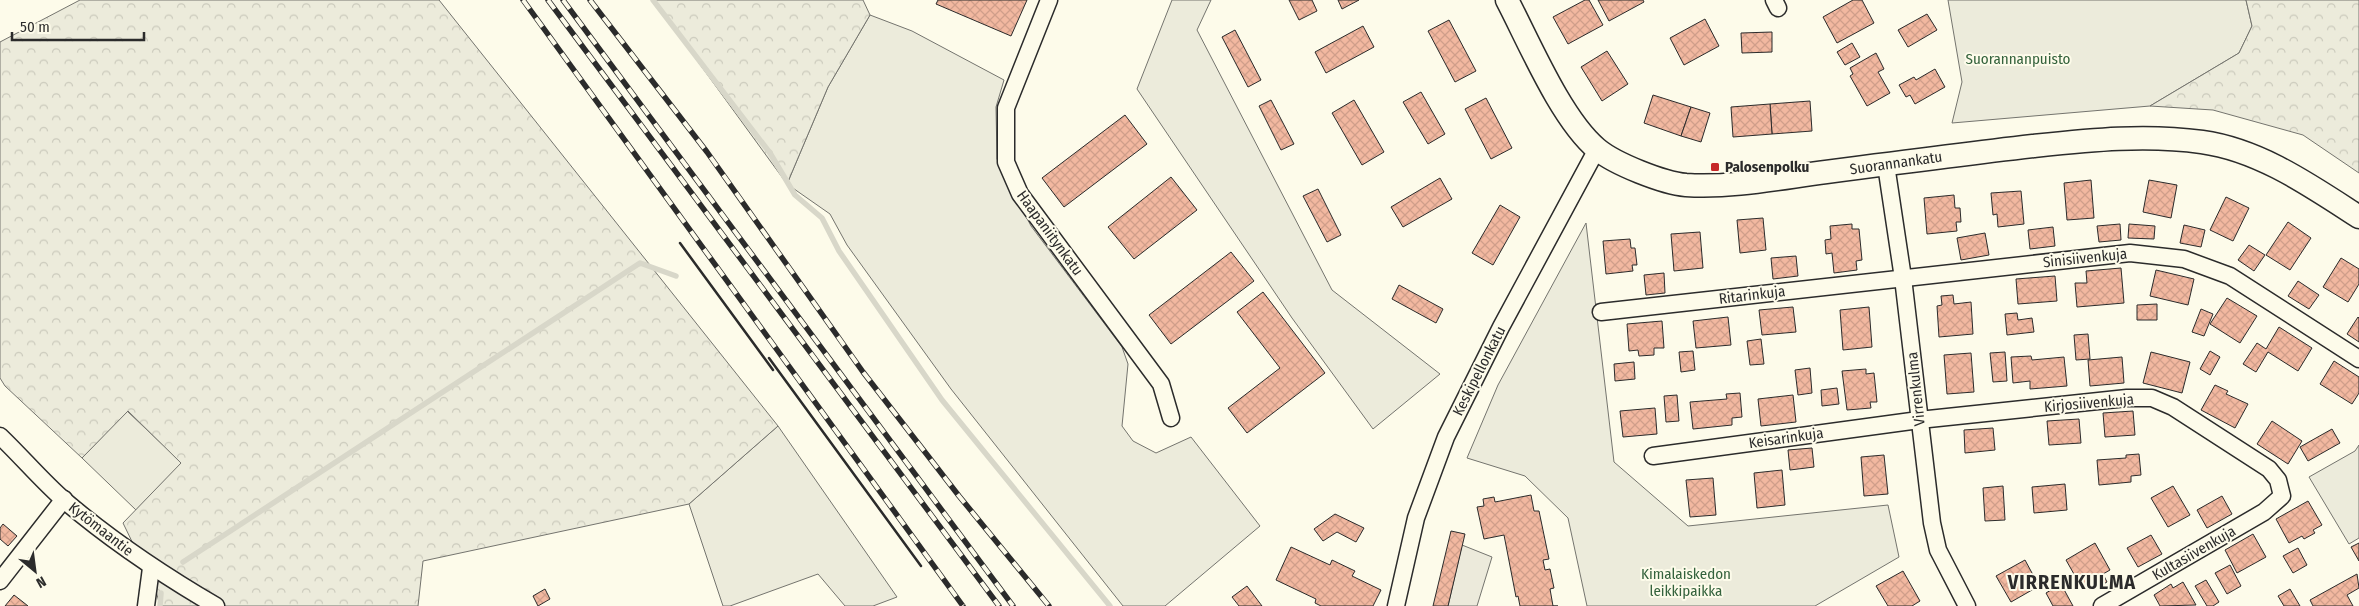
<svg xmlns="http://www.w3.org/2000/svg" width="2359" height="606" viewBox="0 0 2359 606" font-family="'Fira Sans Condensed',sans-serif">
<style>
.green{fill:#ecebdb;stroke:#74746e}
.forest{fill:url(#forest-crowns);stroke:#74746e}
.parking{fill:#eceadb;stroke:#74746e}
.lines{fill:none;stroke-linecap:round;stroke-linejoin:round}
.stream{stroke:#d8d7c9;stroke-width:5.5}
.building{fill:url(#building-cross-hatch);stroke:#2b2b2b}
.street-casing{stroke:#2b2b2b;stroke-width:19}
.secondary-casing{stroke:#2b2b2b;stroke-width:25}
.street{stroke:#fdfbea;stroke-width:16}
.secondary{stroke:#fdfbea;stroke-width:22}
.rail-casing{stroke:#2b2b2b;stroke-width:5.5}
.rail{stroke:#fdfbea;stroke-width:4;stroke-dasharray:11;stroke-linecap:butt}
.wall{stroke:#2b2b2b;stroke-width:2.5}
.poi-dot{fill:#c62828;stroke:#fdfbea;stroke-width:2}
.labels{text-anchor:middle;stroke-width:4;stroke-linejoin:round;paint-order:stroke}
.park-label{font-size:15px;fill:#34623c;stroke:#fdfbea}
.street-label{font-size:15px;fill:#2b2b2b;stroke:#fdfbea}
.poi-label{font-size:15px;font-weight:bold;fill:#2b2b2b;stroke:#fdfbea;text-anchor:start}
.district-label{font-size:20px;font-weight:bold;letter-spacing:1px;fill:#2b2b2b;stroke:#fdfbea}
</style>
<defs>
<pattern id="forest-crowns" width="20" height="18" patternUnits="userSpaceOnUse" patternTransform="scale(1.25)"><rect width="20" height="18" fill="#ecebdb"/><path d="M2 6a3 3 0 1 1 6 0M12 15a3 3 0 1 1 6 0" fill="none" stroke="#cbcabc"/></pattern>
<pattern id="building-cross-hatch" width="8" height="8" patternUnits="userSpaceOnUse" patternTransform="scale(1.25)"><rect width="8" height="8" fill="#f2b8a0"/><path d="M0 0l8 8M0 8l8-8" fill="none" stroke="#d09e8a"/></pattern>
</defs>
<rect width="100%" height="100%" fill="#fdfbea"/>
<g class="green">
<polygon points="1172,0 1211,0 1197,30 1332,290 1440,374 1373,429 1292,318 1137,89"/>
<polygon points="1948,0 2246,0 2252,26 2239,53 2150,106 1952,123 1962,82"/>
<polygon points="870,15 912,31 1004,80 996,107 997,159 1031,226 1122,347 1128,364 1122,426 1133,441 1156,453 1191,437 1260,526 1165,606 1123,606 951,389 847,245 830,214 787,184 828,87"/>
<polygon points="1586,223 1614,462 1688,526 1888,505 1899,557 1815,606 1587,606 1568,518 1525,476 1467,458 1498,385"/>
<polygon points="127,411 182,463 136,510 82,458"/>
<polygon points="778,426 897,597 873,606 845,606 818,574 730,606 723,606 689,504"/>
<polygon points="2359,445 2359,538 2349,544 2309,477 2355,451"/>
</g>
<g class="forest">
<polygon points="80,0 439,0 778,426 689,504 423,561 418,606 160,606 156,591 123,523 181,463 128,411 82,458 5,386 0,378 0,42"/>
<polygon points="653,0 863,0 870,15 828,87 787,184"/>
<polygon points="2246,0 2359,0 2359,173 2303,135 2213,110 2150,106 2239,53 2252,26"/>
</g>
<polygon class="parking" points="1462,545 1492,557 1477,606 1448,606"/>
<g class="lines">
<g class="stream">
<polyline points="653,0 770,153 795,195 822,218 839,251 942,400 1110,606"/>
<polyline points="183,562 640,263 676,276"/>
<polyline points="160,606 161,593"/>
</g>
</g>
<g class="building">
<polygon points="938,0 1027,0 1011,36 936,4"/>
<polygon points="1289,0 1312,0 1317,11 1299,20"/>
<polygon points="1338,0 1359,0 1342,9"/>
<polygon points="1585,0 1589,0 1603,25 1568,44 1553,17"/>
<polygon points="1598,0 1643,0 1644,2 1609,21"/>
<polygon points="1853,0 1862,0 1874,23 1837,43 1823,17"/>
<polygon points="1927,14 1937,30 1908,47 1898,30"/>
<polygon points="1705,19 1719,46 1684,65 1670,38"/>
<polygon points="1449,20 1476,71 1455,82 1428,31"/>
<polygon points="1363,26 1374,47 1326,73 1315,52"/>
<polygon points="1235,30 1261,80 1248,87 1222,37"/>
<polygon points="1772,32 1772,52 1742,53 1741,33"/>
<polygon points="1852,43 1860,57 1845,65 1837,52"/>
<polygon points="1607,51 1628,84 1602,101 1581,67"/>
<polygon points="1876,53 1884,69 1878,72 1890,93 1867,106 1850,76 1853,74 1850,68"/>
<polygon points="1935,69 1945,87 1915,104 1910,95 1906,97 1899,85 1914,77 1916,80"/>
<polygon points="1421,92 1445,134 1428,144 1403,102"/>
<polygon points="1653,95 1691,107 1681,136 1644,123"/>
<polygon points="1486,98 1512,148 1491,159 1465,109"/>
<polygon points="1271,100 1294,144 1281,150 1259,106"/>
<polygon points="1354,100 1384,152 1362,165 1332,113"/>
<polygon points="1810,101 1812,131 1772,134 1770,104"/>
<polygon points="1770,104 1772,134 1733,137 1731,107"/>
<polygon points="1691,107 1710,113 1701,142 1681,136"/>
<polygon points="1125,115 1147,144 1064,207 1042,178"/>
<polygon points="1171,177 1197,210 1134,259 1108,227"/>
<polygon points="1440,178 1452,199 1403,227 1391,207"/>
<polygon points="2091,180 2094,218 2067,220 2064,183"/>
<polygon points="2149,180 2177,185 2171,218 2143,212"/>
<polygon points="1318,189 1341,235 1327,242 1303,196"/>
<polygon points="2021,191 2024,224 1998,227 1997,214 1993,215 1991,193"/>
<polygon points="1954,195 1955,208 1960,208 1961,222 1956,222 1957,231 1927,234 1924,198"/>
<polygon points="2226,197 2249,208 2233,241 2210,230"/>
<polygon points="1500,205 1520,217 1493,265 1472,253"/>
<polygon points="1763,218 1766,250 1740,253 1737,220"/>
<polygon points="2288,222 2311,238 2290,270 2266,255"/>
<polygon points="1852,224 1852,229 1859,229 1862,260 1856,261 1857,270 1834,273 1832,253 1826,254 1825,240 1831,239 1830,226"/>
<polygon points="2120,224 2121,240 2099,242 2097,226"/>
<polygon points="2129,224 2155,226 2154,239 2128,238"/>
<polygon points="2184,225 2205,230 2201,247 2180,243"/>
<polygon points="2053,227 2055,246 2030,249 2028,230"/>
<polygon points="1700,232 1703,268 1674,271 1671,234"/>
<polygon points="1985,233 1989,255 1961,260 1957,238"/>
<polygon points="1630,239 1631,248 1635,248 1637,265 1632,265 1633,271 1606,274 1603,241"/>
<polygon points="2249,245 2265,255 2254,271 2238,260"/>
<polygon points="1231,252 1254,281 1171,344 1149,315"/>
<polygon points="1796,256 1798,276 1773,279 1771,258"/>
<polygon points="2341,258 2359,269 2359,284 2348,302 2323,287"/>
<polygon points="2121,268 2124,303 2077,307 2075,283 2087,283 2086,271"/>
<polygon points="2156,270 2194,279 2188,305 2150,296"/>
<polygon points="1664,273 1665,293 1646,295 1644,275"/>
<polygon points="2055,276 2057,301 2018,304 2016,279"/>
<polygon points="2298,281 2319,295 2309,309 2288,296"/>
<polygon points="1399,285 1443,309 1436,323 1392,299"/>
<polygon points="1263,292 1325,373 1247,433 1228,408 1280,368 1237,312"/>
<polygon points="1953,295 1954,304 1971,302 1973,334 1939,337 1937,306 1942,305 1941,296"/>
<polygon points="2227,298 2257,316 2240,343 2210,324"/>
<polygon points="2157,304 2157,320 2137,320 2137,305"/>
<polygon points="1793,307 1796,332 1762,335 1759,310"/>
<polygon points="1869,307 1872,347 1843,350 1840,310"/>
<polygon points="2201,309 2213,314 2204,336 2192,332"/>
<polygon points="2017,313 2018,320 2032,318 2034,332 2007,335 2005,314"/>
<polygon points="1728,317 1731,345 1696,348 1693,321"/>
<polygon points="2358,317 2359,318 2359,342 2347,334"/>
<polygon points="1662,321 1664,348 1654,348 1654,355 1639,356 1638,350 1629,351 1627,324"/>
<polygon points="2279,327 2312,348 2298,371 2268,352 2256,372 2243,364 2257,343 2266,349"/>
<polygon points="2088,334 2090,359 2076,360 2074,335"/>
<polygon points="1761,339 1764,364 1750,365 1747,341"/>
<polygon points="1693,351 1695,370 1681,372 1679,352"/>
<polygon points="2210,351 2220,357 2210,375 2200,369"/>
<polygon points="2005,352 2007,381 1993,382 1990,353"/>
<polygon points="2151,352 2190,362 2182,393 2143,383"/>
<polygon points="1971,353 1974,392 1947,394 1944,355"/>
<polygon points="2031,356 2032,360 2064,357 2067,386 2030,389 2030,381 2013,383 2011,357"/>
<polygon points="2122,357 2124,383 2090,386 2088,360"/>
<polygon points="2334,361 2359,377 2359,393 2352,404 2320,384"/>
<polygon points="1634,362 1635,379 1615,381 1614,364"/>
<polygon points="1810,368 1812,393 1798,395 1795,370"/>
<polygon points="1866,369 1866,374 1874,373 1877,402 1870,402 1871,408 1847,410 1842,371"/>
<polygon points="2215,385 2228,391 2226,394 2248,404 2235,428 2201,410"/>
<polygon points="1837,388 1839,404 1822,406 1821,390"/>
<polygon points="1740,393 1742,417 1732,418 1732,425 1693,429 1690,402 1727,399 1726,394"/>
<polygon points="1677,395 1679,421 1666,422 1664,396"/>
<polygon points="1793,395 1796,422 1761,426 1758,399"/>
<polygon points="1655,408 1657,434 1623,437 1620,411"/>
<polygon points="2133,411 2135,435 2105,437 2103,413"/>
<polygon points="2079,419 2081,443 2049,445 2047,421"/>
<polygon points="2272,421 2302,441 2288,464 2257,444"/>
<polygon points="1993,428 1995,450 1965,453 1964,430"/>
<polygon points="2332,429 2340,443 2308,461 2300,447"/>
<polygon points="1812,448 1814,467 1790,470 1788,450"/>
<polygon points="2139,454 2141,475 2131,476 2131,482 2099,485 2097,460 2126,458 2126,455"/>
<polygon points="1884,455 1888,494 1864,496 1861,457"/>
<polygon points="1782,470 1785,505 1757,508 1754,473"/>
<polygon points="1713,478 1716,515 1690,517 1686,480"/>
<polygon points="2065,484 2067,510 2034,513 2032,487"/>
<polygon points="2003,486 2005,520 1985,521 1983,488"/>
<polygon points="2173,486 2190,515 2168,527 2151,498"/>
<polygon points="1531,495 1534,511 1539,511 1549,559 1543,560 1545,570 1550,569 1554,588 1550,589 1553,606 1558,606 1520,606 1518,596 1516,597 1504,535 1484,539 1477,507 1484,506 1483,499 1494,497 1495,502"/>
<polygon points="2222,496 2232,514 2207,528 2197,510"/>
<polygon points="2308,501 2322,525 2313,530 2315,533 2304,539 2302,536 2289,543 2276,519"/>
<polygon points="1335,514 1364,528 1356,542 1337,532 1323,541 1314,529"/>
<polygon points="3,524 17,536 8,546 0,539 0,528"/>
<polygon points="1451,531 1465,534 1448,606 1433,606"/>
<polygon points="2253,534 2266,557 2237,573 2225,550"/>
<polygon points="2151,535 2162,554 2138,567 2127,548"/>
<polygon points="2095,543 2110,570 2103,574 2107,582 2098,587 2096,583 2083,590 2066,560"/>
<polygon points="2359,543 2359,561 2351,547"/>
<polygon points="1291,547 1330,565 1332,560 1355,571 1352,576 1381,590 1373,606 1321,606 1315,603 1316,599 1276,580"/>
<polygon points="2298,548 2307,565 2293,573 2283,556"/>
<polygon points="2025,560 2039,586 2011,602 1996,576"/>
<polygon points="2230,565 2241,586 2227,594 2215,573"/>
<polygon points="1903,571 1920,601 1912,606 1888,606 1876,586"/>
<polygon points="2357,574 2359,588 2347,595 2353,606 2313,606 2310,600"/>
<polygon points="2206,580 2219,602 2213,606 2207,606 2195,586"/>
<polygon points="2183,582 2196,605 2160,606 2154,595 2171,584 2173,588"/>
<polygon points="2061,584 2073,606 2053,606 2046,593"/>
<polygon points="1247,586 1262,606 1239,606 1232,597"/>
<polygon points="545,589 550,599 538,606 533,596"/>
<polygon points="2290,589 2300,606 2284,606 2278,596"/>
<polygon points="14,595 23,602 28,606 5,606"/>
</g>
<g class="lines">
<defs>
<g id="street">
<polyline points="1049,0 1006,108 1006,162 1020,194 1161,384 1171,418"/>
<polyline points="1774,0 1778,8"/>
<polyline points="1886,165 1903,278 1932,523 1938,550 1967,606"/>
<polyline points="1601,312 2130,253 2184,259 2230,276 2359,359"/>
<path d="M 0,436 C 22,457 42,481 65,501 C 112,541 163,575 216,606"/>
<polyline points="1653,456 1919,420 2127,398 2152,398 2173,407 2269,469 2278,480 2282,496 2264,512 2102,606"/>
<polyline points="0,581 64,499"/>
<polyline points="146,606 151,568"/>
<polyline points="1396,606 1416,518 1446,437 1501,327 1597,149"/>
</g>
<path id="secondary" d="M 1507,0 C 1529,42 1561,119 1597,149 C 1615,164 1663,183 1686,185 C 1733,188 1780,178 1826,172 C 1895,163 1964,154 2033,146 C 2090,140 2145,134 2202,142 C 2260,150 2311,186 2359,217"/>
</defs>
<use href="#street" class="street-casing"/>
<use href="#secondary" class="secondary-casing"/>
<use href="#street" class="street"/>
<use href="#secondary" class="secondary"/>
<defs>
<g id="rail">
<polyline points="523,0 963,606"/>
<polyline points="548,0 999,606"/>
<polyline points="563,0 1013,606"/>
<polyline points="590,0 707,152 863,372 959,496 1049,606"/>
</g>
</defs>
<use href="#rail" class="rail-casing"/>
<use href="#rail" class="rail"/>
<g class="wall">
<polyline points="680,243 773,370"/>
<polyline points="769,358 921,566"/>
</g>
</g>
<rect class="poi-dot" x="1710" y="162" width="10" height="10" rx="2.5"/>
<g class="labels">
<g class="park-label">
<text x="2018" y="64">Suorannanpuisto</text>
<text x="1686" y="579">Kimalaiskedon<tspan x="1686" dy="17">leikkipaikka</tspan></text>
</g>
<g class="street-label">
<text transform="translate(1896 163) rotate(-8)" y="5">Suorannankatu</text>
<text transform="translate(1050 233) rotate(54)" y="5">Haapaniitynkatu</text>
<text transform="translate(2085 258) rotate(-6)" y="5">Sinisiivenkuja</text>
<text transform="translate(1752 295) rotate(-7)" y="5">Ritarinkuja</text>
<text transform="translate(1479 371) rotate(-63)" y="5">Keskipellonkatu</text>
<text transform="translate(1916 389) rotate(-96)" y="5">Virrenkulma</text>
<text transform="translate(2089 403) rotate(-5)" y="5">Kirjosiivenkuja</text>
<text transform="translate(1786 438) rotate(-8)" y="5">Keisarinkuja</text>
<text transform="translate(101 529) rotate(38)" y="5">Kytömaantie</text>
<text transform="translate(2194 553) rotate(-30)" y="5">Kultasiivenkuja</text>
</g>
<g class="poi-label">
<text x="1725" y="172">Palosenpolku</text>
</g>
<g class="district-label">
<text x="2072" y="589">VIRRENKULMA</text>
</g>
</g>
<g transform="translate(35 571) rotate(151)" stroke="#fdfbea" stroke-width="4" paint-order="stroke">
<path d="M0-4L9 19L0 12L-9 19Z" fill="#2b2b2b"/>
<text y="-8" font-size="14" font-weight="bold" text-anchor="middle" fill="#2b2b2b">N</text>
</g>
<path d="M12 32v8h132v-8" fill="none" stroke="#2b2b2b" stroke-width="2.5"/>
<text x="20" y="32" font-size="15" fill="#2b2b2b" stroke="#fdfbea" stroke-width="4" paint-order="stroke">50 m</text>
</svg>
